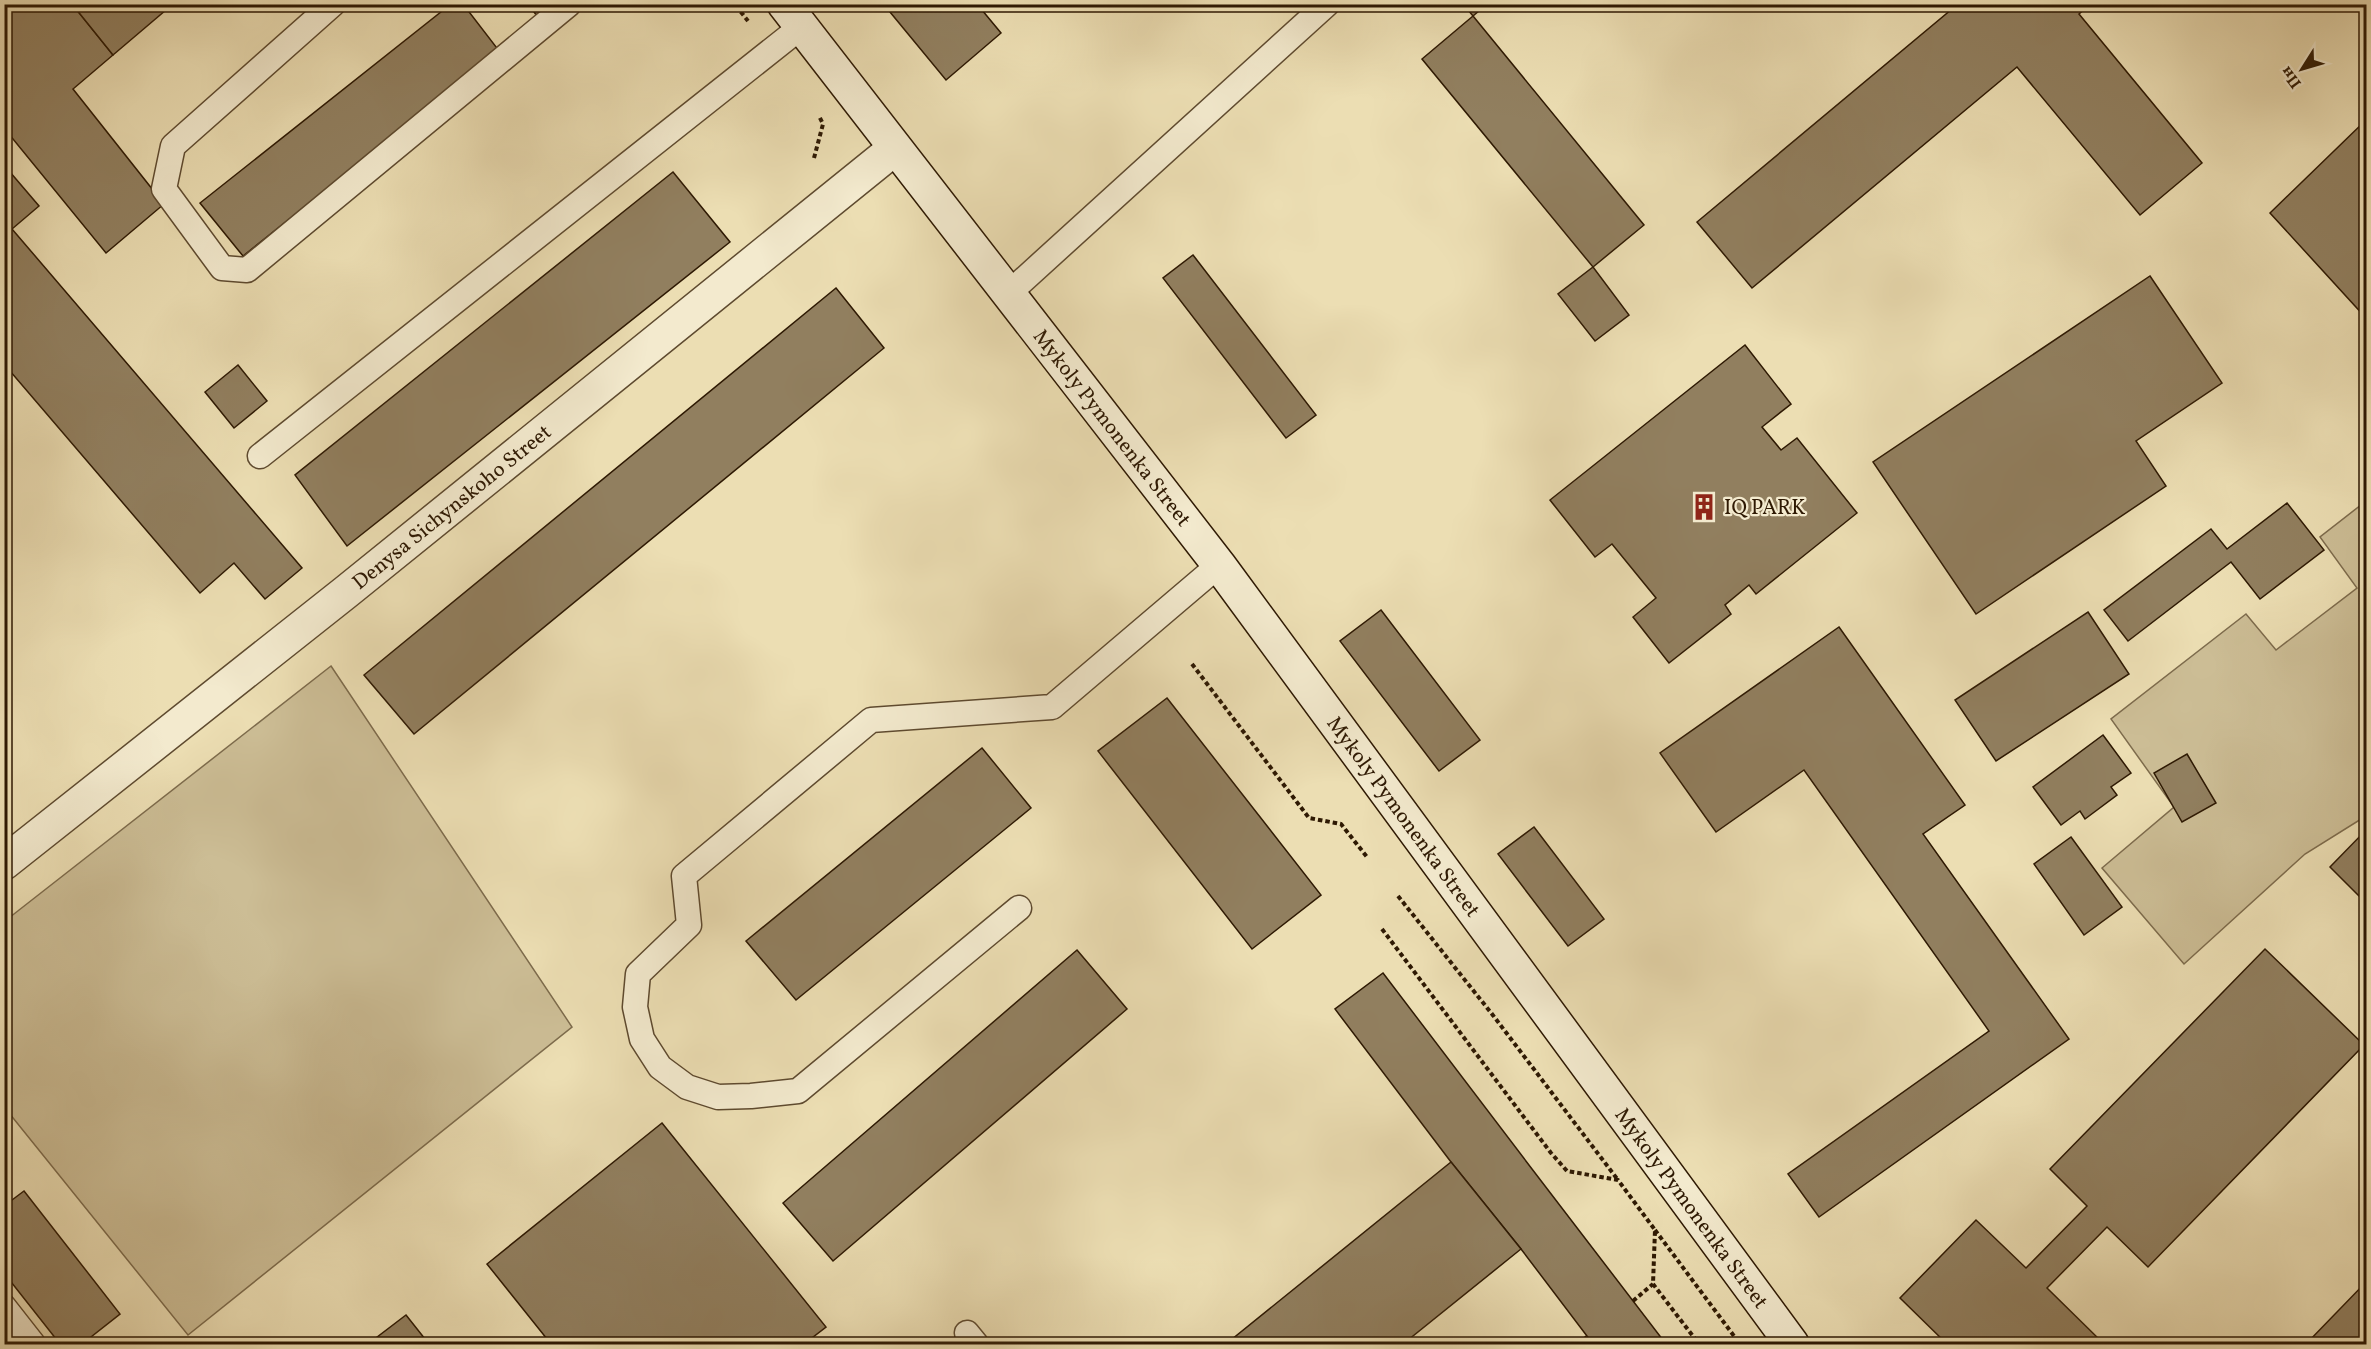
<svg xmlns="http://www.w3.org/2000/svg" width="2371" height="1349" viewBox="0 0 2371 1349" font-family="Vollkorn,serif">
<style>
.green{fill:#ccbd95;stroke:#7d6b4c;stroke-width:1.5}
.building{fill:#917f5f;stroke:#2e1903;stroke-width:1.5}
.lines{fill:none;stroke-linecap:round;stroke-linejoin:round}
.lane-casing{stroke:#5e4a2f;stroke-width:27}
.street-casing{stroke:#5e4a2f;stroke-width:36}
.secondary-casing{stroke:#2e1903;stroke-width:36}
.path{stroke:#2e1903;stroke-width:4;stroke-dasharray:4.5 3;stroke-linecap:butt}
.lane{stroke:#f3eace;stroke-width:24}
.street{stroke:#f3eace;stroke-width:33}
.secondary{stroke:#f3eace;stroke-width:33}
.labels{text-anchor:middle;stroke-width:4.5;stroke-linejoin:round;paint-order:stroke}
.street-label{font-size:21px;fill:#2e1903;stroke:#f3eace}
.poi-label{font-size:21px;fill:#2e1903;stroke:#f3eace;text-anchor:start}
</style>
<rect width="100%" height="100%" fill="#ecdeb3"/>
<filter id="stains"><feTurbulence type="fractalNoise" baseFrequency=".00333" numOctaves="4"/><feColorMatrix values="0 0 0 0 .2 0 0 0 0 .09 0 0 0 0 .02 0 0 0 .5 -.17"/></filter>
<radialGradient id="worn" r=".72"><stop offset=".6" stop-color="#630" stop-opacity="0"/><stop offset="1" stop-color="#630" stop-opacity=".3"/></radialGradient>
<g class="green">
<polygon points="2366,501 2366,816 2305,854 2184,964 2102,868 2174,807 2111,719 2246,614 2276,650 2357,588 2320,537"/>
<polygon points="331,666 572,1027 188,1335 5,1108 5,921"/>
</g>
<g class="building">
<polygon points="7,4 72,4 113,55 73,89 164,204 106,253 4,128 4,7"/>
<polygon points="72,4 173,4 113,55"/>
<polygon points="451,4 463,4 500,52 243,256 200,203"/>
<polygon points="528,4 560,4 540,20"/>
<polygon points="899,4 977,4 1001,33 946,80 890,12"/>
<polygon points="1463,4 1487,4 1473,16"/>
<polygon points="1958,4 2090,4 2079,14 2202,163 2140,215 2017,67 1752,288 1697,222"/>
<polygon points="1473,16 1644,225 1593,267 1422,59"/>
<polygon points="2366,120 2366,318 2270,213"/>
<polygon points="4,165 39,206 12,229 302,568 265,599 234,563 200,593 4,364"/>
<polygon points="673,172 730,242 347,546 295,475"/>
<polygon points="1193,255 1316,415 1286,438 1163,278"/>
<polygon points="1593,267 1629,315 1595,341 1558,294"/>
<polygon points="2150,276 2222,383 2136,441 2166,486 1976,614 1873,462"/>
<polygon points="836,288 884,348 414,734 364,675"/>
<polygon points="1745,345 1791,404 1762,427 1781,450 1797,438 1857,513 1756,594 1749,585 1725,605 1731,614 1669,663 1633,617 1656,598 1612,544 1595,557 1550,500"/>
<polygon points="238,365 267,401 234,428 205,392"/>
<polygon points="2287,503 2324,550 2260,599 2231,562 2128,641 2104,610 2211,529 2227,549"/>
<polygon points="1381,610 1480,740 1439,771 1340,641"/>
<polygon points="2088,612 2129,674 1996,761 1955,700"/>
<polygon points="1839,627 1965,805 1923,834 2069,1039 1819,1217 1788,1174 1989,1031 1804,770 1716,832 1660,753"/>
<polygon points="1167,698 1321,895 1252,949 1098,751"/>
<polygon points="2103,735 2131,773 2111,787 2117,795 2085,819 2080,811 2061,825 2033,787"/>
<polygon points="982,748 1031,808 796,1000 746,941"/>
<polygon points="2187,754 2216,803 2182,822 2154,773"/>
<polygon points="1534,827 1604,919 1568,946 1498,854"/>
<polygon points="2366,830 2366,903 2330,867"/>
<polygon points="2071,837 2122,907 2084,935 2034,864"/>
<polygon points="2265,949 2364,1045 2148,1267 2107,1227 2047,1288 2104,1344 1947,1344 1900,1298 1976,1220 2026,1268 2087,1206 2050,1169"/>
<polygon points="1077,950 1127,1009 833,1261 783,1203"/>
<polygon points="1383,973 1532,1169 1666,1344 1593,1344 1521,1249 1451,1162 1335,1009"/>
<polygon points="662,1123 826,1327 804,1344 551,1344 487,1264"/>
<polygon points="1451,1162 1521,1249 1403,1344 1226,1344"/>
<polygon points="24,1191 120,1314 82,1344 60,1344 4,1273 4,1206"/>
<polygon points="2366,1282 2366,1344 2306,1344"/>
<polygon points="406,1315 429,1344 368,1344"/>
</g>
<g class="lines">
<defs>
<g id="lane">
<polyline points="333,4 173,146 164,189 222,268 247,270 569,4"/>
<polyline points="1009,293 1327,4"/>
<polyline points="260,456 801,27"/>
<polyline points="1019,908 798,1091 751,1096 718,1097 687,1087 660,1067 642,1039 635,1007 638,974 689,925 684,876 871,720 1052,707 1219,565"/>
<polyline points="4,1307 33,1344"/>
<polyline points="967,1333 976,1344"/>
</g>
<g id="street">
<path id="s1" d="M 4,863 L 346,592 L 894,149"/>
</g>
<g id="secondary">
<path id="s2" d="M 784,4 L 1219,565 L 1792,1344"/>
</g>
</defs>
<use href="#lane" class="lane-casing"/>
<use href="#street" class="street-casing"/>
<use href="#secondary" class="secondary-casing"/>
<g class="path">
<polyline points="736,6 748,21"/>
<polyline points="814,158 823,124 819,116"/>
<polyline points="1192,664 1309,818 1341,824 1367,857"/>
<polyline points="1398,896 1492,1014 1618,1180"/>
<polyline points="1382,929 1551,1153 1567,1171 1618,1180 1655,1230 1653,1284 1699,1344"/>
<polyline points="1655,1230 1740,1344"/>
<polyline points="1633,1301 1653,1284"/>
<polyline points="1407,1341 1409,1344"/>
<polyline points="1578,1344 1587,1337"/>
</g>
<use href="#lane" class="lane"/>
<use href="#street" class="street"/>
<use href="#secondary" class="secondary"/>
</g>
<defs>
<symbol id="building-bare" viewBox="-9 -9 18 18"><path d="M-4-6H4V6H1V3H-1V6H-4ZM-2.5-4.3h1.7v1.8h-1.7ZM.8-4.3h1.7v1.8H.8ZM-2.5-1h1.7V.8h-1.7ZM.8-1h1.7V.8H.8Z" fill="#8f2418" stroke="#f3eace" stroke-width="2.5" paint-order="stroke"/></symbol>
</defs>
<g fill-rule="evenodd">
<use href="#building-bare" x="1685" y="488" width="38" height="38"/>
</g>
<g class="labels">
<g class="street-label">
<text dy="7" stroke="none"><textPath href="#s2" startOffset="536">Mykoly Pymonenka Street</textPath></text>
<text dy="7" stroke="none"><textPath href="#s1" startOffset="572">Denysa Sichynskoho Street</textPath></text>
<text dy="7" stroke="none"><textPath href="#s2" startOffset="1022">Mykoly Pymonenka Street</textPath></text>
<text dy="7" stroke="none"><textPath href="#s2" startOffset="1508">Mykoly Pymonenka Street</textPath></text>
</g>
<g class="poi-label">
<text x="1724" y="514">IQ PARK</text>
</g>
</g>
<rect width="2371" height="1349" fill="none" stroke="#ecdeb3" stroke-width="24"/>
<rect x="6" y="6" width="2359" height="1337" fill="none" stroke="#2e1903" stroke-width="3"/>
<rect x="12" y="12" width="2347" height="1325" fill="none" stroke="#2e1903" stroke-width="1.5"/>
<g transform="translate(2302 69) rotate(233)" stroke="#f3eace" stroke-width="4.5" paint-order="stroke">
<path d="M0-4.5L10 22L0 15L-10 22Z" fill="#2e1903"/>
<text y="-9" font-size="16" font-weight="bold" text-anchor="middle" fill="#2e1903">Пн</text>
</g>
<rect width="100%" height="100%" filter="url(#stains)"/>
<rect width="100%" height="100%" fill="url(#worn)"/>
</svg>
